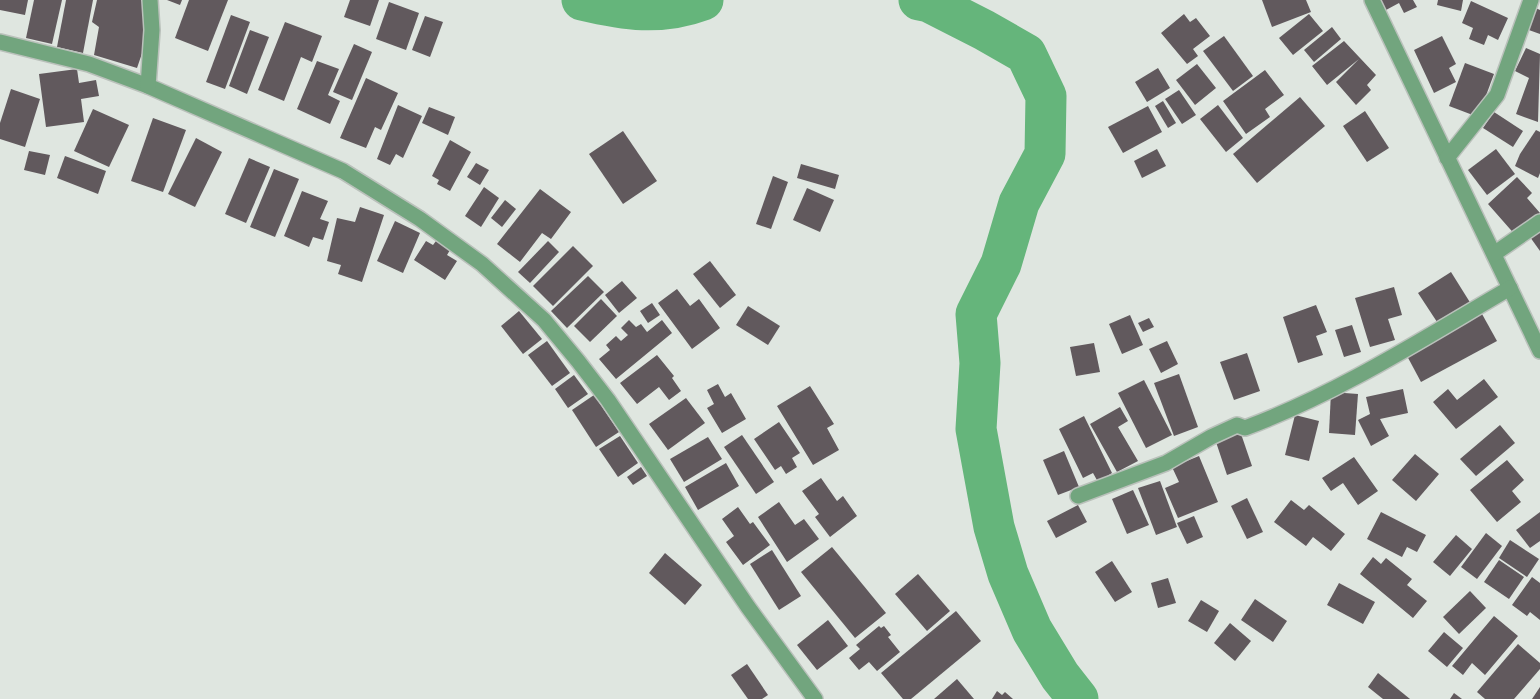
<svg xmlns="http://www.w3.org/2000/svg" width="1540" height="699" viewBox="0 0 1540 699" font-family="Roboto,sans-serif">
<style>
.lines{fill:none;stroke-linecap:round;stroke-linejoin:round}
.river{stroke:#65b57b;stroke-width:41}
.building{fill:#61595d}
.street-casing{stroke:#bac1bb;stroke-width:18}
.street{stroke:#72a57e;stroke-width:15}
</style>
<rect width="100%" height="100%" fill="#dfe6e0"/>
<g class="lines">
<g class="river">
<path d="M 582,0 C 625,10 660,16 703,0"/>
<polyline points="919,0 929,2 984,30 1026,54 1046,96 1045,154 1019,203 1001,264 976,314 980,363 976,429 994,527 1008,574 1032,630 1060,676 1078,699"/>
</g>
</g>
<g class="building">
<polygon points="0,0 28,0 25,15 0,10"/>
<polygon points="34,0 62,0 52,44 26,38"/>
<polygon points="66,0 93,0 83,53 57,47"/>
<polygon points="97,0 143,0 149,33 137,68 94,55 99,27 92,22"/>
<polygon points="167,0 182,0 180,5"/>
<polygon points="189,0 228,0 208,51 175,38"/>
<polygon points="350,0 379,0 370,26 344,17"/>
<polygon points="1262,0 1306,0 1311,12 1272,27"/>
<polygon points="1381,0 1413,0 1417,7 1404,13 1399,3 1386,10"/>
<polygon points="1438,0 1463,0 1461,11 1437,5"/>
<polygon points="1471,1 1508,18 1498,40 1488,35 1484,45 1469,39 1473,28 1462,23"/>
<polygon points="389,2 419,13 406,50 376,39"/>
<polygon points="1531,6 1540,10 1540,34 1523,28"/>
<polygon points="1184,14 1190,22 1196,18 1210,36 1193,49 1198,56 1187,64 1161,33"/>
<polygon points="1309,14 1323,31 1293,55 1279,38"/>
<polygon points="231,15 250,22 225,89 206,82"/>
<polygon points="425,16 443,22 430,57 412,50"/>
<polygon points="285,22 322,36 312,62 301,57 284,101 258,90"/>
<polygon points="1332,27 1341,39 1314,62 1304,50"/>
<polygon points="250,30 269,37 247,94 229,86"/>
<polygon points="1224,36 1253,76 1233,91 1203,51"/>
<polygon points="1442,36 1456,64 1449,68 1456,82 1434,93 1414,50"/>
<polygon points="1344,41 1376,75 1367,85 1371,90 1356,105 1336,82 1359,59 1327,85 1312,66"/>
<polygon points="354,44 372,52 352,100 333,92"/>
<polygon points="1526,48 1540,54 1538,122 1516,114 1529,78 1515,71"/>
<polygon points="317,61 339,69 328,95 340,101 330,124 297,109"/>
<polygon points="1465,63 1494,74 1478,117 1449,106"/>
<polygon points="1197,64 1216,88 1195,105 1176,80"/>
<polygon points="1158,68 1170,88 1147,102 1135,82"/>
<polygon points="77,69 79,83 96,80 99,96 81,99 84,122 46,127 39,74"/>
<polygon points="1265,70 1284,95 1265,109 1270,117 1246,134 1223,101"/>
<polygon points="366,78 398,93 381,130 375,127 366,148 340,138"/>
<polygon points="11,89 40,99 25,147 0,139 0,123"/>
<polygon points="1179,90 1196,115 1182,124 1165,99"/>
<polygon points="1300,97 1325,126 1257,183 1233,154"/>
<polygon points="1163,101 1176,123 1168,128 1155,106"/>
<polygon points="398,105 422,116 403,158 396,154 390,165 377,159"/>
<polygon points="1218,105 1243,138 1226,152 1200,119"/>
<polygon points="1148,106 1162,132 1123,153 1108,127"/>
<polygon points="429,107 455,117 448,135 422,123"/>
<polygon points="93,109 129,125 109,167 74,151"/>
<polygon points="1365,111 1389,148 1367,162 1343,126"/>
<polygon points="1494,112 1523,131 1513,147 1483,128"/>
<polygon points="153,118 186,130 163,192 131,181"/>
<polygon points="1536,130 1540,132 1540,173 1538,178 1515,166 1520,154"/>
<polygon points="623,131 657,181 623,204 589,154"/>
<polygon points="196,138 222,152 195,207 168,194"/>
<polygon points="450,140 471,152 450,191 437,184 439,180 432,176"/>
<polygon points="1157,149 1166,166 1142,178 1134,161"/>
<polygon points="1496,149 1515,174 1487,195 1468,170"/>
<polygon points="29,151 50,155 45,175 24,170"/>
<polygon points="65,156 106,171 98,194 57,178"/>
<polygon points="249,158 270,167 246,223 225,214"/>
<polygon points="476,163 489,170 480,185 467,177"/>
<polygon points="801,164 839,175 835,189 797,178"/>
<polygon points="274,169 299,179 275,237 250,227"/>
<polygon points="773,176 788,182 771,229 756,224"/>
<polygon points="1517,177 1532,193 1527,198 1540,213 1540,217 1517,237 1488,204"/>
<polygon points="484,187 499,198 481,227 465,216"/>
<polygon points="807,188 834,200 820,232 793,220"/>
<polygon points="540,189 571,212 551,239 542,233 520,262 497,244"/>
<polygon points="302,191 328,201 320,219 329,222 323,240 313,237 309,247 284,236"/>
<polygon points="505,200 516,209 502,227 491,218"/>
<polygon points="360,207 384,215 362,282 338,274 341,265 327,261 337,218 355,222"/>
<polygon points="395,221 420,233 403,273 377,261"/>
<polygon points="1540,230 1540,251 1530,237"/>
<polygon points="426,241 433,245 436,241 450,250 447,255 457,261 445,280 414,260"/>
<polygon points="548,241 559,252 530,283 518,272"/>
<polygon points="573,246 593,266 553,306 533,286"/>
<polygon points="710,261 736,295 720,308 693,274"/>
<polygon points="1451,272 1471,304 1439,325 1418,293"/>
<polygon points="588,276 604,292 567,328 551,311"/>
<polygon points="622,281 637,298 619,313 605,295"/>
<polygon points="1394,287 1402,315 1388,319 1395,340 1370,347 1355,298"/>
<polygon points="677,289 690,306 699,299 720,328 692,349 658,303"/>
<polygon points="601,299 617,316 590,342 574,326"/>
<polygon points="652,303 660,315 648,323 640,311"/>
<polygon points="1316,305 1327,332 1316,336 1323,355 1298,363 1283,317"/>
<polygon points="748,306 780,326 768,345 736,325"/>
<polygon points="519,311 542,339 523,354 501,326"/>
<polygon points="1482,314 1497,341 1421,382 1406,354"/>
<polygon points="1130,315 1143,345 1122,354 1109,324"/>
<polygon points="1149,318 1154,327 1143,332 1138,323"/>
<polygon points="629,320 636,327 641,324 647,332 662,320 672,333 616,379 599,359 610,350 606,345 616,336 621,341 628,335 621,328"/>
<polygon points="1352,325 1361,352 1344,357 1335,330"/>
<polygon points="547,341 570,373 552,386 528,355"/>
<polygon points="1167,341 1178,364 1161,373 1149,349"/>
<polygon points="1094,343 1100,372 1076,376 1070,347"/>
<polygon points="1247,353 1260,391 1234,400 1220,362"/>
<polygon points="657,355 674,376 672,378 681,391 669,400 659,387 637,404 620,383"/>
<polygon points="1179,374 1198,427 1174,436 1154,383"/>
<polygon points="574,375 588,394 568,408 555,389"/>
<polygon points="1484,379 1498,397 1456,429 1433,402 1448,389 1457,400"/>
<polygon points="1144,380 1172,435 1146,448 1118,393"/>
<polygon points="718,384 725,397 731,393 746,419 722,433 707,408 714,404 707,390"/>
<polygon points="810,386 834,424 827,428 839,450 813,465 777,406"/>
<polygon points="1403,389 1408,413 1380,419 1389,436 1371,446 1358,420 1370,414 1366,397"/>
<polygon points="1331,392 1358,394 1355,435 1329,433"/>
<polygon points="594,395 619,432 596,447 572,410"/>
<polygon points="686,398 705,423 668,450 649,424"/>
<polygon points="1120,407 1128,421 1118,427 1138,461 1117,472 1090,424"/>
<polygon points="1295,415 1319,421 1309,461 1285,455"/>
<polygon points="1084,416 1112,473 1098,482 1093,473 1083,478 1059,429"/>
<polygon points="779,422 800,453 792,458 797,467 786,474 781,466 775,470 754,439"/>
<polygon points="1500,425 1515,443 1476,476 1460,459"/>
<polygon points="1239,428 1252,466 1227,475 1214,436"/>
<polygon points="742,435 774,482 756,494 724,447"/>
<polygon points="620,436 638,463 618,477 599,449"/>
<polygon points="708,437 722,459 684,482 670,459"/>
<polygon points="1064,451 1079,487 1058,495 1043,460"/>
<polygon points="1415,454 1439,474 1416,501 1392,480"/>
<polygon points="1199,456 1218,502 1178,518 1165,488 1179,482 1172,467"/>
<polygon points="1354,457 1378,491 1358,505 1343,483 1331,491 1322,478"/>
<polygon points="1507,460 1524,480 1512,491 1521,502 1497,522 1470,490"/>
<polygon points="726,463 739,486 698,510 685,487"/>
<polygon points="641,467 647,476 633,485 627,477"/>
<polygon points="821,478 837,501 843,496 857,516 830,537 815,517 819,514 802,491"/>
<polygon points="1160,481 1177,527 1156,535 1138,488"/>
<polygon points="1133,490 1149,525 1127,534 1112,499"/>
<polygon points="1247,498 1263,532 1247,539 1231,506"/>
<polygon points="1291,500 1304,510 1309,505 1345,534 1331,551 1313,537 1306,546 1274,522"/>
<polygon points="779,502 795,525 804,519 819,539 787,562 758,517"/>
<polygon points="1078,505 1087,522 1056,538 1047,521"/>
<polygon points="738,507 750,524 753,522 770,545 743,565 726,542 734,536 722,519"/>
<polygon points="1381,512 1426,535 1417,552 1407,547 1402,557 1367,539"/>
<polygon points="1540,512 1540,541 1530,548 1516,530"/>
<polygon points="1194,516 1203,537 1187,544 1177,523"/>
<polygon points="1486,533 1502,546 1477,579 1461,567"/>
<polygon points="1456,535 1472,549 1450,576 1433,562"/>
<polygon points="1510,540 1539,559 1527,577 1499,558"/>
<polygon points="832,547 886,613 855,638 801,572"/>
<polygon points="772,550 801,596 779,610 750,564"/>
<polygon points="665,553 702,585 685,605 649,573"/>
<polygon points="1373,557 1381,564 1386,558 1412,579 1407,585 1427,601 1413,618 1360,574"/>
<polygon points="1499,560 1524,577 1509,599 1484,582"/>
<polygon points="1112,561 1132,592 1115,602 1095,572"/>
<polygon points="918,574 950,611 927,631 895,594"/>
<polygon points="1532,577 1540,583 1540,620 1530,612 1527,616 1512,605"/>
<polygon points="1168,578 1176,603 1158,608 1151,583"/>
<polygon points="1339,583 1375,602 1363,624 1327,605"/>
<polygon points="1470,591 1486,608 1459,634 1443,617"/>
<polygon points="1255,599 1287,621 1273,642 1241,620"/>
<polygon points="1201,600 1219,611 1207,632 1188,621"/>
<polygon points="956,611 981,641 911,699 903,699 881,673"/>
<polygon points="1494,616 1518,636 1485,675 1472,663 1463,675 1452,666"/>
<polygon points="828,620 848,646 817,670 797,645"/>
<polygon points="1230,623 1251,641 1235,661 1214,643"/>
<polygon points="879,626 881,628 884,626 891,635 888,637 900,652 877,671 869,662 859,670 849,658 860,649 856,645"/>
<polygon points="1444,632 1463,648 1447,667 1428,651"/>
<polygon points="1518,644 1540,663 1540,669 1514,699 1485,699 1477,692"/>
<polygon points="747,664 768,695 762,699 748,699 731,675"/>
<polygon points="1378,673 1410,699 1383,699 1368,687"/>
<polygon points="957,679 974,699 934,699"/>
<polygon points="1540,687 1540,699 1532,699"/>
<polygon points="997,691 1002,695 1005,692 1013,699 992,699"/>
<polygon points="1454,693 1462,699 1450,699"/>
</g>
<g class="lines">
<defs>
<g id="street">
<polyline points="1372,0 1540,351"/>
<polyline points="0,42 89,64 148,86 343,171 420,219 482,264 544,320 578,361 608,400 748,607 815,699"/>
<polyline points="148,86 152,30 150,0"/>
<polyline points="1447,158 1497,95 1531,0"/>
<polyline points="1494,254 1540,222"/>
<path d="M 1078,496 L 1166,463 L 1211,437 L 1237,425 L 1245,428 C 1339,393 1424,338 1510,288"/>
</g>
</defs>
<use href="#street" class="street-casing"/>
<use href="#street" class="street"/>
</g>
</svg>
